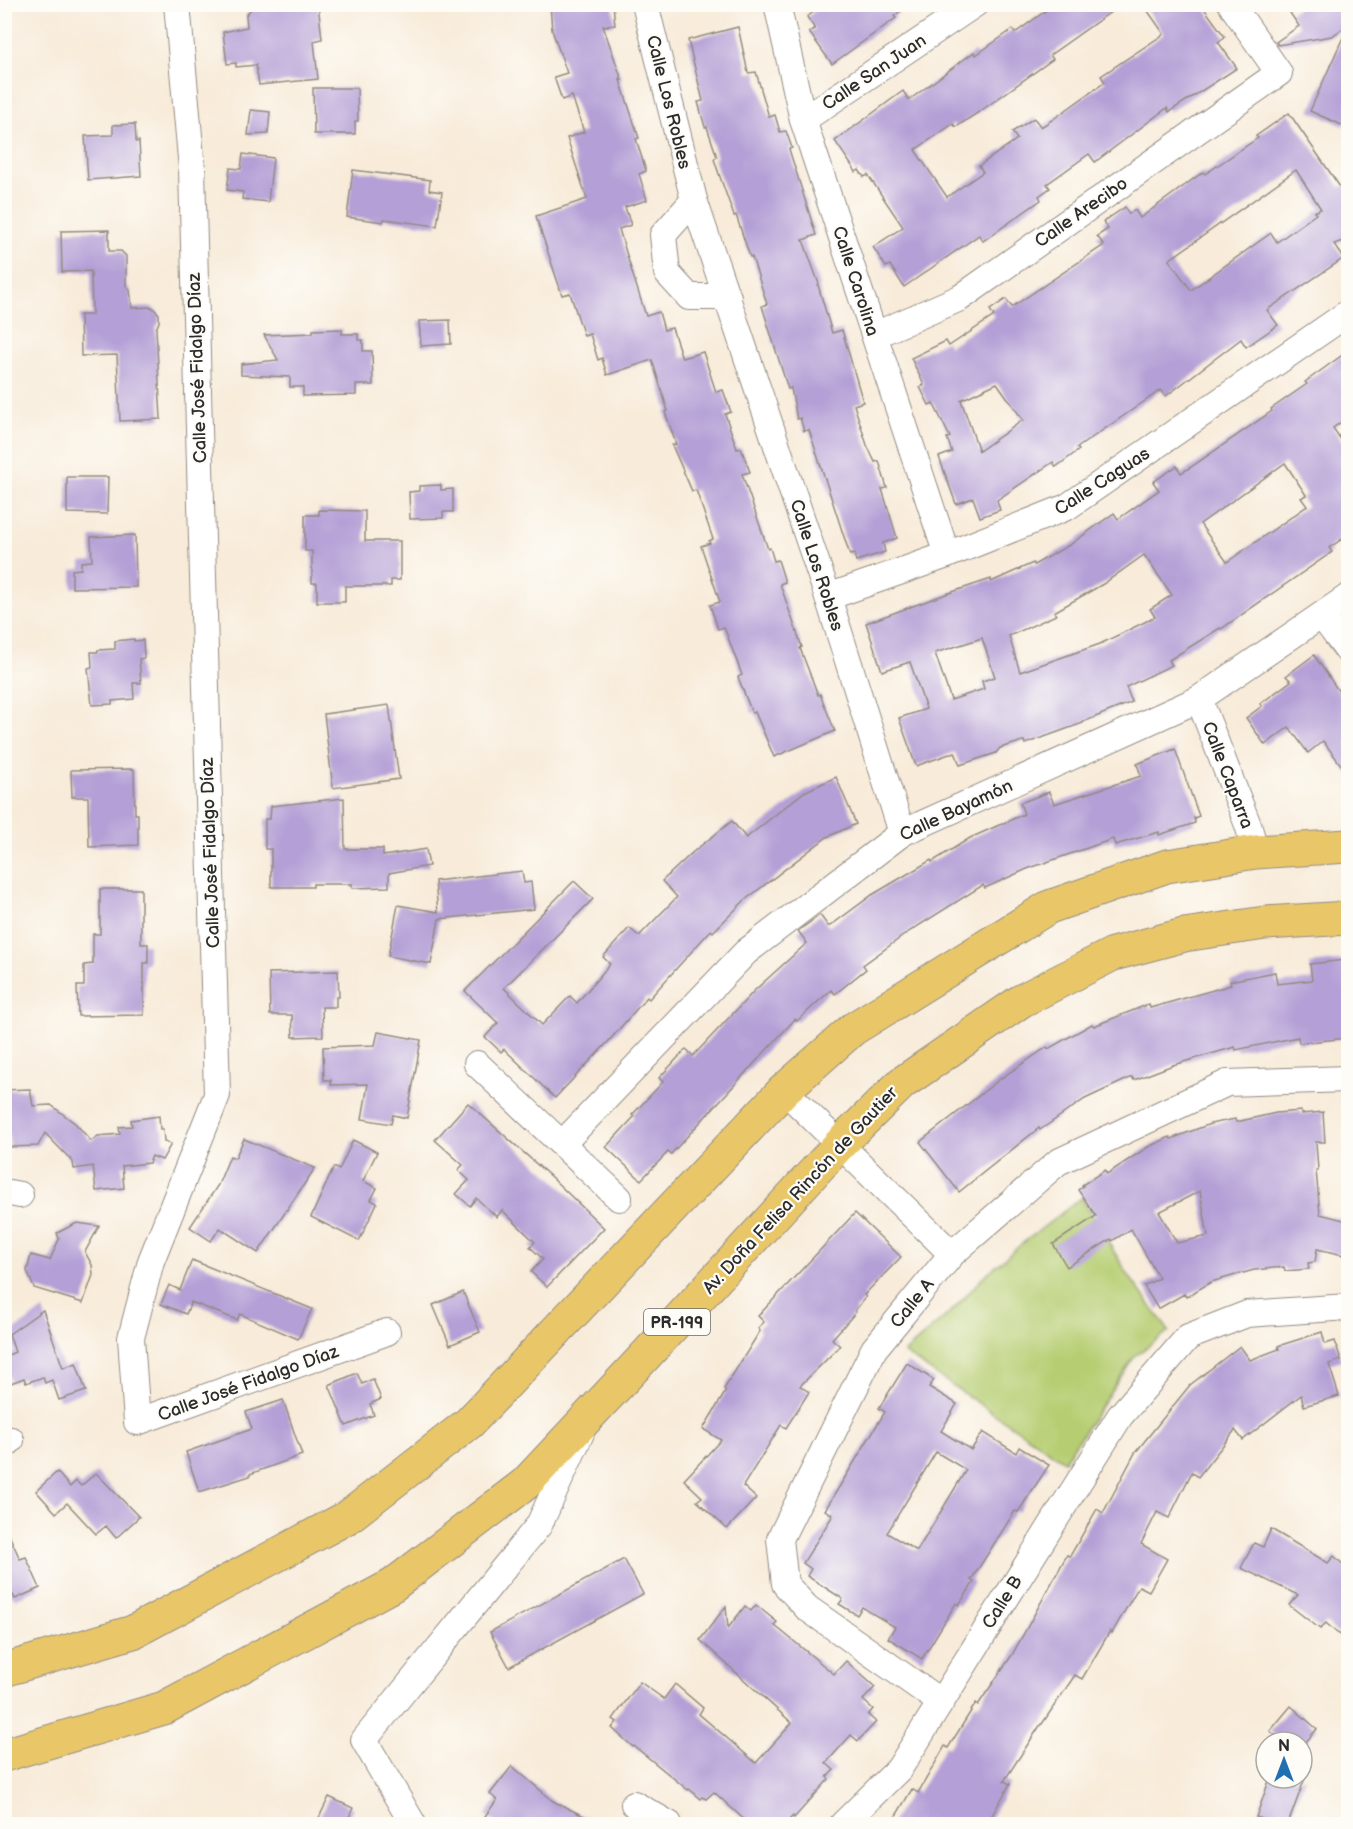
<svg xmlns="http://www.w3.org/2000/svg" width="1353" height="1829" viewBox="0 0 1353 1829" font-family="'Balsamiq Sans',sans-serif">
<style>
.green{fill:#b6cd71;stroke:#707c4e;stroke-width:1.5}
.building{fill:#b49fd6;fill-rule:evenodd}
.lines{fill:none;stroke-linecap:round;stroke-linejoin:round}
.minor-casing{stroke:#928b82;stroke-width:28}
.primary-casing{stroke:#928b82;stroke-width:35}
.minor{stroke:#fff;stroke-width:26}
.primary{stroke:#e9c769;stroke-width:33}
.labels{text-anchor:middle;stroke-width:4.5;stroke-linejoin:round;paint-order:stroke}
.shield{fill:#fdfcf7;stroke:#6a6a68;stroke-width:1.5}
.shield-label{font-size:16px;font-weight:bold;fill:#2b2b2b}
.street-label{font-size:18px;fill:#2b2b2b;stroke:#fdfcf7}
</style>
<rect width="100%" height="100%" fill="#fdfcf7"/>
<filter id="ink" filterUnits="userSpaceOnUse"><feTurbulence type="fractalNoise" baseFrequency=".0167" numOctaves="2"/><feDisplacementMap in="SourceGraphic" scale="12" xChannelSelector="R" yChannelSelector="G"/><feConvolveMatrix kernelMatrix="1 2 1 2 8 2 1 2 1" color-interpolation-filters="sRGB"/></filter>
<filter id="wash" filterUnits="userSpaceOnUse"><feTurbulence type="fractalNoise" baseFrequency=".008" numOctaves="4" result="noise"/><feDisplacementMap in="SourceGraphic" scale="24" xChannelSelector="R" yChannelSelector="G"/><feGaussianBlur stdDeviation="1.35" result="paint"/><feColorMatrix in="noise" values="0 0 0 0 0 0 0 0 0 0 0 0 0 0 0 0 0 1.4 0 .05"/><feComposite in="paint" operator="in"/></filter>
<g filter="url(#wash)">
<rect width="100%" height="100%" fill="#f8ebd9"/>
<polygon class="green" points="1081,1198 1129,1276 1169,1331 1135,1356 1064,1461 904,1353 955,1308 983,1277 1019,1246"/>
<g id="blocks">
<g class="building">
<polygon points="255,4 318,4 322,39 314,41 318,79 259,85 256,65 236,67 236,63 227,64 223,32 247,27 246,15"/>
<polygon points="550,4 613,4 615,25 603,26 622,80 620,80 639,138 636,139 646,171 639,174 647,200 625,207 631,225 619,229 632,272 646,316 659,312 664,330 672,328 682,358 703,352 716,392 723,390 731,412 725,414 737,449 741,448 750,472 742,474 768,549 770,548 774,561 778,560 785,582 780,584 802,647 800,648 818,695 820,694 835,731 774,757 755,712 752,713 738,677 742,675 724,627 718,629 710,605 720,602 701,546 710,543 709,541 713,539 696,490 692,491 672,445 676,444 665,412 668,411 652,360 607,375 602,358 598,360 590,334 584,336 570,293 562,295 536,216 587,199 567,138 584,132 572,96 562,100 554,77 567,73 552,30"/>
<polygon points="824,4 911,4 894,16 896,18 832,64 809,32 815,29 807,17"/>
<polygon points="1055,4 1122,4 1050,55 1053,59 982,110 956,127 953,124 915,150 947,197 983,172 979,166 1017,139 1012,132 1034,118 1041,127 1052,120 1105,82 1101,76 1164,34 1143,4 1201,4 1225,37 1218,42 1237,68 1169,112 1167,108 1095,162 1089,154 1047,184 1050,188 1039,196 1041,200 983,241 979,235 904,287 890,265 886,267 873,247 903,227 868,175 864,177 859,170 856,172 835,141 903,91 909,100 974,52 976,55 1013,29 1015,33"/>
<polygon points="1303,4 1348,4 1348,25 1332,36 1278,45 1276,42 1299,26 1290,13"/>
<polygon points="1348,26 1348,117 1344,126 1310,111"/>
<polygon points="738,27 748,73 756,72 769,117 775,115 780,132 786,131 792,148 789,149 816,235 803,240 819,284 818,285 832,333 842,330 863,402 854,405 867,445 875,462 879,461 887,488 882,489 897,538 883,543 885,552 856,561 854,554 850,555 809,430 804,431 800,418 797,419 791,388 788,389 762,306 767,304 752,257 750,257 736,215 734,216 719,174 714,159 717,157 707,127 705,127 698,102 703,101 688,40"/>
<polygon points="313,88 357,88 358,121 355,121 355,134 314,134"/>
<polygon points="251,110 270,112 268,134 248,135"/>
<path d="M 1289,113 L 1340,187 L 1348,184 L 1348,239 L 1334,244 L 1344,258 L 1267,310 L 1278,325 L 1246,347 L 1241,339 L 1166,396 L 1161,390 L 1077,448 L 1079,450 L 1056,467 L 1053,462 L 997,500 L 1000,510 L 980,517 L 973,498 L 956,504 L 939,457 L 952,452 L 947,438 L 950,437 L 933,403 L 929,405 L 920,387 L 924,385 L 911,358 L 946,341 L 949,346 L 994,316 L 990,310 L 1006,299 L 1012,307 L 1104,245 L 1097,236 L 1108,229 L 1103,222 L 1125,207 L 1129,214 L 1135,210 L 1140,218 L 1203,172 L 1205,174 L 1258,138 L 1256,136 ZM 1296,170 L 1321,209 L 1314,212 L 1316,214 L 1277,242 L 1271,233 L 1191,290 L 1169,260 ZM 997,383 L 1023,420 L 979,451 L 961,400 Z"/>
<polygon points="135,124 136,142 139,141 141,176 88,180 85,136 113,135 113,125"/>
<polygon points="243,154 273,158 268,202 242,199 243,192 227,190 230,168 241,169"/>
<polygon points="353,170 430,180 429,190 442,192 437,226 384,219 383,222 347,217"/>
<polygon points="109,230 109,251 121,251 126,256 126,285 130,290 132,308 152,307 159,314 159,322 156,329 161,419 120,421 117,355 81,356 80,315 92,315 91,271 62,272 61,231"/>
<polygon points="450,320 451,344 421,346 419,321"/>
<polygon points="342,329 342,334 358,334 358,340 363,340 363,351 372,351 373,385 356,385 356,395 303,396 303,387 290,387 290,377 241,375 241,364 278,360 264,335 313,333 313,330"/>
<path d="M 1348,351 L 1348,417 L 1333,428 L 1348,450 L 1348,535 L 1329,548 L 1332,552 L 1221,629 L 1220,628 L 1169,660 L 1172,665 L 1126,687 L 1132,702 L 1083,722 L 1083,723 L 1025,744 L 1024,741 L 1000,748 L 996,753 L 960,765 L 955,752 L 916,766 L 899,718 L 926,709 L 910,662 L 882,671 L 866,623 L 946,594 L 991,579 L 991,582 L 1033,563 L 1034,565 L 1071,544 L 1114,513 L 1118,519 L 1159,490 L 1153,482 L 1177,466 L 1181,473 L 1191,467 L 1272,411 L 1271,409 L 1307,384 L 1305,382 ZM 1285,463 L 1306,495 L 1301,498 L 1307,506 L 1227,562 L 1200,524 ZM 1144,555 L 1172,595 L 1150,609 L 1155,617 L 1100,644 L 1020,672 L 1009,636 L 1056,615 L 1054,612 L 1103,584 ZM 982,638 L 995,677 L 982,681 L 984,689 L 951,700 L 935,653 Z"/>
<polygon points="67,477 108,477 107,514 67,513"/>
<polygon points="441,485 441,490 453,489 453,512 443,512 443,518 410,519 409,492 419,491 419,486"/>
<polygon points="319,510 365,511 365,541 400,541 400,580 391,580 391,586 345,586 345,602 317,602 317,583 312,583 312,551 305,551 305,515 319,515"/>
<polygon points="135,535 136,587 72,588 72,570 81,569 81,562 92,561 91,537"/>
<polygon points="134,639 134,641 143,640 144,658 139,659 141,683 133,683 134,699 112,701 112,704 92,705 88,668 92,667 91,652 98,652 98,650 115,649 115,641"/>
<polygon points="1314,655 1348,705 1348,774 1323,741 1308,753 1289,727 1265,745 1246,718 1262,706 1260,704 1291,681 1286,676"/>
<polygon points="389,705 399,779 333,788 324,714"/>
<polygon points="1175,749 1199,816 1194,818 1195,823 1159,835 1159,832 1115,845 1113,839 1027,869 985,888 983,885 910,931 863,965 866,969 835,994 831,990 797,1021 795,1019 671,1154 668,1152 641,1180 606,1147 634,1117 632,1115 663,1082 659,1078 686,1049 693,1056 755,990 807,943 798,931 820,915 828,926 830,926 872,895 931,860 932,862 970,838 1024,814 1020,803 1049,792 1054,804 1141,776 1137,764"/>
<polygon points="134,769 135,814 138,814 138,845 89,847 88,797 72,797 71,770"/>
<polygon points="836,777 856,824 827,837 745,900 713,932 711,930 649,999 647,997 608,1042 555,1098 504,1049 501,1052 485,1037 498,1023 465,991 574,881 593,899 504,988 542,1025 570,996 577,1003 610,964 603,957 629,928 639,936 677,897 662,881 693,852 732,821 746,838 804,792"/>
<polygon points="344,798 345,849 383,849 383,856 426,849 429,866 389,873 389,887 352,888 352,884 313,884 313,887 271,887 271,849 265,849 265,819 270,819 271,806"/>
<polygon points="522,871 524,883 531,882 534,909 439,919 431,964 388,956 398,905 438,912 435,881"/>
<polygon points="100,889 141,889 141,944 148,944 148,963 144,963 144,1015 78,1016 77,986 84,986 84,965 93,964 93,934 100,934"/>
<polygon points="1346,960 1348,990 1348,1038 1299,1043 1298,1037 1236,1050 1235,1047 1173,1065 1134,1080 1132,1077 1085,1099 1040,1130 1039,1128 959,1192 920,1142 1000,1079 1047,1047 1048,1049 1092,1024 1094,1026 1149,1004 1150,1008 1231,985 1230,981 1275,972 1277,984 1312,980 1310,964"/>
<polygon points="338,971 339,997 336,997 336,1007 322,1007 323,1036 293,1037 292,1015 270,1015 269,973"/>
<polygon points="378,1032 421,1040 407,1118 393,1115 391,1124 362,1119 368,1084 331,1085 331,1080 324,1080 323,1047 375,1045"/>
<polygon points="30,1089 33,1106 51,1105 76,1124 91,1141 98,1136 120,1134 119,1127 132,1126 131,1120 159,1116 160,1129 163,1129 164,1141 171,1144 162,1160 152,1156 149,1163 122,1166 124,1188 96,1191 93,1166 74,1169 73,1162 45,1133 38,1146 10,1147 8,1132 4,1132 4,1090"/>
<polygon points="468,1103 550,1176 604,1228 547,1287 531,1272 543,1259 530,1247 535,1242 502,1210 497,1217 476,1198 470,1206 456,1194 469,1180 458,1170 463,1165 435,1140"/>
<path d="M 1301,1111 L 1301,1114 L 1323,1112 L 1325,1142 L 1316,1142 L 1318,1170 L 1316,1170 L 1320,1214 L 1348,1221 L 1348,1256 L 1317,1249 L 1315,1262 L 1308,1263 L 1309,1269 L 1285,1271 L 1284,1267 L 1254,1270 L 1211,1282 L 1186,1297 L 1184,1294 L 1158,1309 L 1144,1286 L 1159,1278 L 1131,1229 L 1112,1241 L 1111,1239 L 1067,1267 L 1053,1244 L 1096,1216 L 1078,1190 L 1083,1186 L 1082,1185 L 1105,1170 L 1107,1174 L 1148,1147 L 1170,1137 L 1171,1139 L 1210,1124 L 1235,1119 L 1236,1122 L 1276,1113 ZM 1200,1191 L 1208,1236 L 1177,1243 L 1159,1212 Z"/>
<polygon points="244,1139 315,1168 258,1253 220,1228 211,1241 190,1227 218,1185 230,1156 235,1158"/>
<polygon points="353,1140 377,1152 363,1181 377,1188 371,1200 377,1203 359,1241 311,1217 334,1167 339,1170"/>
<polygon points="855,1213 901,1257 864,1295 866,1297 855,1310 856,1312 832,1339 840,1346 800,1386 809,1392 786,1428 781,1425 743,1486 756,1498 727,1529 697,1501 702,1497 684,1480 721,1440 703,1429 726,1391 724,1389 760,1331 758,1328 764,1322 758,1316"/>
<polygon points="77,1223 99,1226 85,1252 92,1265 93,1275 83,1303 34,1288 27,1271 31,1255 50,1260 59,1239 57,1233"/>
<polygon points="192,1260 312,1309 298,1339 240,1314 237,1320 191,1302 186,1314 161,1304 169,1285 180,1290"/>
<polygon points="463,1292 480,1332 450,1345 433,1305"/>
<polygon points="43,1310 63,1368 76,1363 86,1391 59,1400 52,1380 45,1383 43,1377 26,1383 24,1378 11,1383 4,1363 4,1357 15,1352 9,1334"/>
<polygon points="1322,1332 1325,1344 1335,1341 1341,1360 1329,1364 1339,1396 1304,1406 1301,1395 1243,1440 1235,1430 1198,1477 1192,1472 1169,1518 1157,1512 1141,1544 1167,1559 1149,1591 1139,1586 1112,1633 1110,1631 1082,1679 1075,1675 1042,1724 1041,1724 1004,1781 1010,1784 987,1824 891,1824 912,1789 918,1793 945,1746 948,1748 976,1703 978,1705 1012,1655 1067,1555 1070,1556 1097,1509 1103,1513 1135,1453 1190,1385 1240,1346 1250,1360 1279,1349 1278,1346"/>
<path d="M 907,1363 L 934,1380 L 929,1387 L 957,1404 L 941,1431 L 971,1450 L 983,1432 L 1016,1453 L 1019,1447 L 1049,1465 L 1018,1512 L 1015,1511 L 971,1580 L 974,1582 L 959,1605 L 956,1603 L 922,1659 L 888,1638 L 895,1627 L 862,1607 L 857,1615 L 839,1604 L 843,1599 L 807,1576 L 811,1569 L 803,1563 L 833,1515 L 825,1510 L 885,1412 L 879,1408 ZM 936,1452 L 966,1470 L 917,1551 L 887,1533 Z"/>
<polygon points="357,1373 362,1384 373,1379 381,1399 370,1404 374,1415 346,1426 329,1385"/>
<polygon points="283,1400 302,1455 250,1474 250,1476 199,1492 186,1452 252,1429 246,1412"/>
<polygon points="57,1472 70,1487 76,1481 81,1486 96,1473 139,1517 116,1538 106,1526 96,1534 67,1503 56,1513 36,1491"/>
<polygon points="4,1524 20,1559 26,1557 40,1588 15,1599 13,1595 4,1599"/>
<polygon points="1271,1529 1328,1563 1334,1556 1348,1569 1348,1639 1337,1633 1326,1623 1320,1629 1289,1605 1298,1595 1241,1568 1254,1543 1263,1547"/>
<polygon points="624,1559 643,1594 509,1667 490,1632"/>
<polygon points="756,1605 777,1622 774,1625 834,1674 846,1661 875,1687 863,1700 873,1709 868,1715 876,1722 858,1741 851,1735 826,1763 834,1770 827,1777 829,1779 794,1818 793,1816 785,1824 749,1824 714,1792 706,1799 702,1797 701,1799 689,1789 688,1790 634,1746 633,1747 612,1728 617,1722 613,1719 640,1682 664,1699 675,1684 703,1708 699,1714 756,1763 792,1723 700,1640 726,1606 728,1628 745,1606 751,1611"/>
<polygon points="1291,1706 1317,1729 1306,1742 1283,1742 1270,1731"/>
<polygon points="512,1766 553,1801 600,1824 497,1824 485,1816 497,1800 490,1794"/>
<polygon points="1270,1778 1305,1778 1288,1824 1278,1824 1256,1817"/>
<polygon points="329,1797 353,1808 346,1824 316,1824"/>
</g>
</g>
</g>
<g filter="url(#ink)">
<use href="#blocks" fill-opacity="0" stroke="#928b82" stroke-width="1.5"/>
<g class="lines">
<defs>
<g id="minor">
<polyline points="177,4 192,169 217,1095 151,1261 131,1338 137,1422 387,1332"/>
<polyline points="645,4 694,200 828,597 902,833"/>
<polyline points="777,4 803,120 947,555"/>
<polyline points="803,120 975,4"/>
<polyline points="694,200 663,235 667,273 689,297 728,297"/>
<polyline points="875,335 960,298 1279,73 1231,4"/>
<polyline points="828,597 947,555 1067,507 1348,313"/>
<polyline points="1322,616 1348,651"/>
<polyline points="1199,699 1248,825 1256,852"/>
<polyline points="477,1064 619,1198"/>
<polyline points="784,1090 952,1254"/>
<polyline points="562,1144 746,952 902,833 1199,699 1348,597"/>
<polyline points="4,1192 20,1195"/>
<polyline points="4,1446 11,1440"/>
<polyline points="939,1701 807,1608 785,1584 780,1539 874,1349 952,1254 1058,1162 1227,1083 1348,1079"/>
<polyline points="634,1804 669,1824"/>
<polyline points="413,1824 364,1740 539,1525 581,1433"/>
<polyline points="843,1824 899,1769 1120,1416 1188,1337 1247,1314 1348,1307"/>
</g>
<g id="primary">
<polyline points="4,1670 133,1632 348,1517 469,1423 784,1090 853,1029 1049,907 1167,866 1256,852 1348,846"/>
<polyline points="4,1755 164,1708 393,1585 525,1484 647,1354 839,1145 902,1083 1021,1001 1113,954 1184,935 1265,923 1348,918"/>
</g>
</defs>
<use href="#minor" class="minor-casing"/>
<use href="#primary" class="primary-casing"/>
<use href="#minor" class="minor"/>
<use href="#primary" class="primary"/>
</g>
</g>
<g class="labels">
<rect class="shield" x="644" y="1309" width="66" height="26" rx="4.5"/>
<g class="shield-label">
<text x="677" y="1328">PR-199</text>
</g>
<g class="street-label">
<text transform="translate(874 72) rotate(-34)" y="6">Calle San Juan</text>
<text transform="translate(669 102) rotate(76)" y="6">Calle Los Robles</text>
<text transform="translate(1081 212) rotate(-35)" y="6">Calle Arecibo</text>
<text transform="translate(856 281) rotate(72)" y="6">Calle Carolina</text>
<text transform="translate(197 368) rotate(-92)" y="6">Calle José Fidalgo Díaz</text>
<text transform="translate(1102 481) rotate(-33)" y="6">Calle Caguas</text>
<text transform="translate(817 565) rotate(72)" y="6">Calle Los Robles</text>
<text transform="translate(1228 775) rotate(69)" y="6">Calle Caparra</text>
<text transform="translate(956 810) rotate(-25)" y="6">Calle Bayamón</text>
<text transform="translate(210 853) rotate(-92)" y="6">Calle José Fidalgo Díaz</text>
<text transform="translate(800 1190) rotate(-47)" y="6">Av. Doña Felisa Rincón de Gautier</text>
<text transform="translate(912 1303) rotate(-51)" y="6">Calle A</text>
<text transform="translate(248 1383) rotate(-20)" y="6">Calle José Fidalgo Díaz</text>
<text transform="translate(1002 1602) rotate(-58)" y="6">Calle B</text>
</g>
</g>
<rect width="1353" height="1829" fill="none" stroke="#fdfcf7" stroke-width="24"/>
<g transform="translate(1284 1760)"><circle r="28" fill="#fdfcf7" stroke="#a9a8a5" stroke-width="1.5"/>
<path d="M0-4.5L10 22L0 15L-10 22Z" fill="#1f6fb2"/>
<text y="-9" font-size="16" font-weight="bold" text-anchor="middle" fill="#2b2b2b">N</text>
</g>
</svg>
